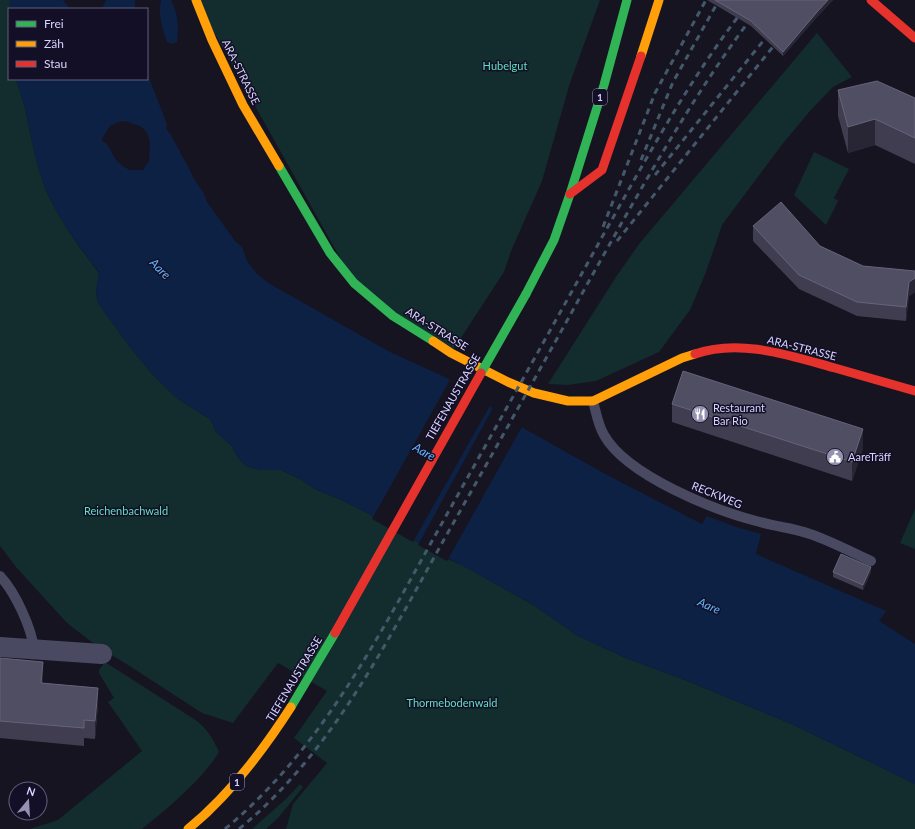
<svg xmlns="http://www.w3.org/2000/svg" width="915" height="829" viewBox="0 0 915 829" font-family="Lato,sans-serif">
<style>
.green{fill:#132c2d}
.water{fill:#0d2144;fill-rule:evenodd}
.pier{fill:#161421}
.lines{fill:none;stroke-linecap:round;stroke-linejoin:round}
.lane{stroke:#4a4962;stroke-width:10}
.street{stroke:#4a4962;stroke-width:20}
.fast{stroke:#30b455;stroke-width:9}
.slow{stroke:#ff9f0a;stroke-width:9}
.jam{stroke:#e5322d;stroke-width:9}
.rail{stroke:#43596b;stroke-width:3;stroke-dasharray:6 5;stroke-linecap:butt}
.fast-bridge{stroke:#30b455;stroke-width:9}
.jam-bridge{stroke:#e5322d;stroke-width:9}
.wall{fill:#403d50}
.shaded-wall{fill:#282635}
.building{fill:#504e63;stroke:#66637b}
.labels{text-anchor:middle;stroke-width:3;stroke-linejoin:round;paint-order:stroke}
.shield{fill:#130f26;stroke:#9e99be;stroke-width:1}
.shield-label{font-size:10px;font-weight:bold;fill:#d9d4ff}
.park-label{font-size:11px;fill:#5fe0c0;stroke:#130f26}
.street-label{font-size:11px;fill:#d9d4ff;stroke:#130f26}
.poi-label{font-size:11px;fill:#d9d4ff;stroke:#130f26;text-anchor:start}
.water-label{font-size:12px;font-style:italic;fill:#62b6ff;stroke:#130f26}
</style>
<rect width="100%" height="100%" fill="#161421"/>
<g class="green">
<path d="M 0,0 L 10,0 L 9,79 L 16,79 C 19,89 22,98 25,108 C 31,135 35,162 45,188 C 58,218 79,247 99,273 L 96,292 L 98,303 L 130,347 L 153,375 L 177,398 L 211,420 L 216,432 L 231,445 L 239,459 L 246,466 L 261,470 L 281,470 L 300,479 L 315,489 L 339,499 L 369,514 L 448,559 L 462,565 L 535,606 L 578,636 L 626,658 L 685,680 L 794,725 L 905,779 L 915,784 L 915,829 L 286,829 L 293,804 L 327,763 L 294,738 L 327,691 L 278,663 L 233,723 L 202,713 L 128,665 L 97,646 L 67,623 L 16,567 L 0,546 Z"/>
<polygon points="196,0 600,0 570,83 542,181 511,251 504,272 451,353 354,283"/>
<polygon points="817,33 852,77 833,87 809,112 781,146 722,225 706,272 690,310 659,352 596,381 568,385 548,384 616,277 639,244"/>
<polygon points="814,152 849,169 834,198 838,201 826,225 794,195"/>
<polygon points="915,509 915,549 900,543"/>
<path d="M 105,662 L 197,721 C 208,730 213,739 219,752 C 202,780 168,808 142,829 L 30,829 L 58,820 L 142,751 L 108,702 L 114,698 L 99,673 L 99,670 Z"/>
<polygon points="300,784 303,787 279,817 266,829 252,829 286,799"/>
</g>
<g class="water">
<polygon points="10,0 63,0 66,4 71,9 10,9"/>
<polygon points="106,0 135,0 135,9 102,9"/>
<path d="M 161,0 L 171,0 C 178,14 179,27 177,42 L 173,44 L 167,42 C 162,28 158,15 161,0 Z"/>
<path d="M 147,70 L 149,78 L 165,119 L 167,125 L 166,128 L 171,135 L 196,182 L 203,192 L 207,202 L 235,241 L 242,247 L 247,261 L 258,275 L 270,284 L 390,352 L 447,378 L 525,429 L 607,475 L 702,524 L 707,516 L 736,527 L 761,534 L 756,554 L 886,611 L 879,621 L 915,644 L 915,784 L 794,725 L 685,680 L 626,658 L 578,636 L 535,606 L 462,565 L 419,543 L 369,514 L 339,499 L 315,489 L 300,479 L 281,470 L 261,470 L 246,466 L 239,459 L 231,445 L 216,432 L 211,420 L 177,398 L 153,375 L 130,347 L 98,303 L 96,292 L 99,272 C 79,247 58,218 45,188 C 35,162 31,135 25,108 C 22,98 19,89 16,79 L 147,79 ZM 121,121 L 125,121 L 140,126 L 146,131 L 148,135 L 150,144 L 149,161 L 143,170 L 130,170 L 124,167 L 116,160 L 107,144 L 102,141 L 103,137 L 110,126 Z"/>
</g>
<g class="pier">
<polygon points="451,378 491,404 413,542 372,519"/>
<polygon points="494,406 523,425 447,561 418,545"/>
</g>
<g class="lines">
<g class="lane">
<path d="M 593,401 C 596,412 598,425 604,435 C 627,476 716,511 760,522 C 777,527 794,528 810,534 C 831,541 851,552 871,561"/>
<path d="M 0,576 C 15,592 32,628 34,650"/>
</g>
<polyline class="street" points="0,647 102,654"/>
<g class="fast">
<polyline points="279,166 330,253 354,283 393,316 433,341"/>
<polyline points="526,294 554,240 570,194 604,85 627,0"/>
<polyline points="291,707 335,633"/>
</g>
<g class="slow">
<polyline points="196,0 212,40 243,105 279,166"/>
<polyline points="641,56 659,0"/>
<polyline points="433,341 451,353 508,382 534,393 568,401 593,401 682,358 695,354"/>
<path d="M 188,829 C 229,796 262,752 291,707"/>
</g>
<g class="jam">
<polyline points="871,0 915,38"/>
<polyline points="570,194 602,170 641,56"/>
<path d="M 695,354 C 740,338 791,356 835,368 C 862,376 888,383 915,391"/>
</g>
<g class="rail">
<polyline points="641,160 673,82 719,0"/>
<polyline points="655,175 772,30"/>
<polyline points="603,227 655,93 706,0"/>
<polyline points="617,241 780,38"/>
<path d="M 225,829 C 318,752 374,645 432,541 C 488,441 545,340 601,239 C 647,157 692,74 751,0"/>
<path d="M 239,829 C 333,752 388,639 446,536 C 494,451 542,366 589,281 C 643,185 697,87 765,0"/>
</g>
<polyline class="fast-bridge" points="481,373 526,294"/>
<polyline class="jam-bridge" points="335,633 481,373"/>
</g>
<g class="wall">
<polygon points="707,0 833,0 817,17 783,56 751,26"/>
<polygon points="838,90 915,98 915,164 875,145 848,153 838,116"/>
<polygon points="753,226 820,246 863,266 915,271 915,292 909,296 906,321 857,316 799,289 753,241"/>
<polygon points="672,404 863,448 852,481 672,422"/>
<polygon points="833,572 871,572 863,590 833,577"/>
<polygon points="0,658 43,680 43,683 98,705 95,739 84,738 84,746 0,738"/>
</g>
<g class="shaded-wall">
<polygon points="828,0 833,0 817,17 783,56 783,52 817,12"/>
<polygon points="875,119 875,145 848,153 848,127"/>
<polygon points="915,278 915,292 909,296 906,321 906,307 909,282"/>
<polygon points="863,429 863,448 852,481 852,462"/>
<polygon points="871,567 871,572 863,590 863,585"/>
<polygon points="43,662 43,680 41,700 41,683"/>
<polygon points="98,688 98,705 95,739 95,721"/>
</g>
<g class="building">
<polygon points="715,0 828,0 817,12 783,52 751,21"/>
<polygon points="877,81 915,98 915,138 875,119 848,127 838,90"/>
<polygon points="781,202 820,246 863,266 915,271 915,278 909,282 906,307 857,302 799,275 753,226"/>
<polygon points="683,371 863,429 852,462 672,404"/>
<polygon points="841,554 871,567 863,585 833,572"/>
<polygon points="0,658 43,662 41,683 98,688 95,721 84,720 84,728 0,721"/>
</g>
<defs>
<symbol id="restaurant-disc" viewBox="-11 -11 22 22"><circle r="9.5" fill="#9591b1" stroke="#130f26"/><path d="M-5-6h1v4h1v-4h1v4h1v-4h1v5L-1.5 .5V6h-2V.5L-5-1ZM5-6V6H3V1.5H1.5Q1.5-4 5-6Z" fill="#fff"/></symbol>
<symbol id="civic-disc" viewBox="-11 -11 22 22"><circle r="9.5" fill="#9591b1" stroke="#130f26"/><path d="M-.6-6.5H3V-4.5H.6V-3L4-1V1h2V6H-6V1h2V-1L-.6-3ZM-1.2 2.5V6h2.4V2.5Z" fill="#fff"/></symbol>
</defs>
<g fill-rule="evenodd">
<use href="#restaurant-disc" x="690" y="404" width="20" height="20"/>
<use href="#civic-disc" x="825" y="447" width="20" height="20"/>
</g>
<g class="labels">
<g class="shield">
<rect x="593" y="89" width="14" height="16" rx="3"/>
<rect x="230" y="774" width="14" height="16" rx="3"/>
</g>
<g class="shield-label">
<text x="600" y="101">1</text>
<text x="237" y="786">1</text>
</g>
<g class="park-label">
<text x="505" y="70">Hubelgut</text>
<text x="126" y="515">Reichenbachwald</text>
<text x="452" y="707">Thormebodenwald</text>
</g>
<g class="street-label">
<text transform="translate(241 72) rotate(64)" y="4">ARA-STRASSE</text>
<text transform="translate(437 329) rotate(32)" y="4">ARA-STRASSE</text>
<text transform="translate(802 348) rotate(14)" y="4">ARA-STRASSE</text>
<text transform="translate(453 397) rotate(-60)" y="4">TIEFENAUSTRASSE</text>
<text transform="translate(717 495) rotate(22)" y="4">RECKWEG</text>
<text transform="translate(294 679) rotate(-59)" y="4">TIEFENAUSTRASSE</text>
</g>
<g class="poi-label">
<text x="713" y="412">Restaurant<tspan x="713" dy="13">Bar Rio</tspan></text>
<text x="848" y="461">AareTräff</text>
</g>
<g class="water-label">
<text transform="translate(160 269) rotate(45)" y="4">Aare</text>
<text transform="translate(424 452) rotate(29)" y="4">Aare</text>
<text transform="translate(709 606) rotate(24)" y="4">Aare</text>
</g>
</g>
<rect x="8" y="8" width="140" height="72" fill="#130f26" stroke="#625e7d"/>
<rect x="16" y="21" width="20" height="6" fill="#30b455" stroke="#625e7d"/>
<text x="44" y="28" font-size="12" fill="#d9d4ff">Frei</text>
<rect x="16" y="41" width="20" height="6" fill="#ff9f0a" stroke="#625e7d"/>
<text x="44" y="48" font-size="12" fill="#d9d4ff">Zäh</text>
<rect x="16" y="61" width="20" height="6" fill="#e5322d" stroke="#625e7d"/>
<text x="44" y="68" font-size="12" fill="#d9d4ff">Stau</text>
<g transform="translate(28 801) rotate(18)"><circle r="19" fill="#130f26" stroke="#625e7d"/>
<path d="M0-3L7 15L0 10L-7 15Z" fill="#9591b1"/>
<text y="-6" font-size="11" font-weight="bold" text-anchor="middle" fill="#d9d4ff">N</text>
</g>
</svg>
